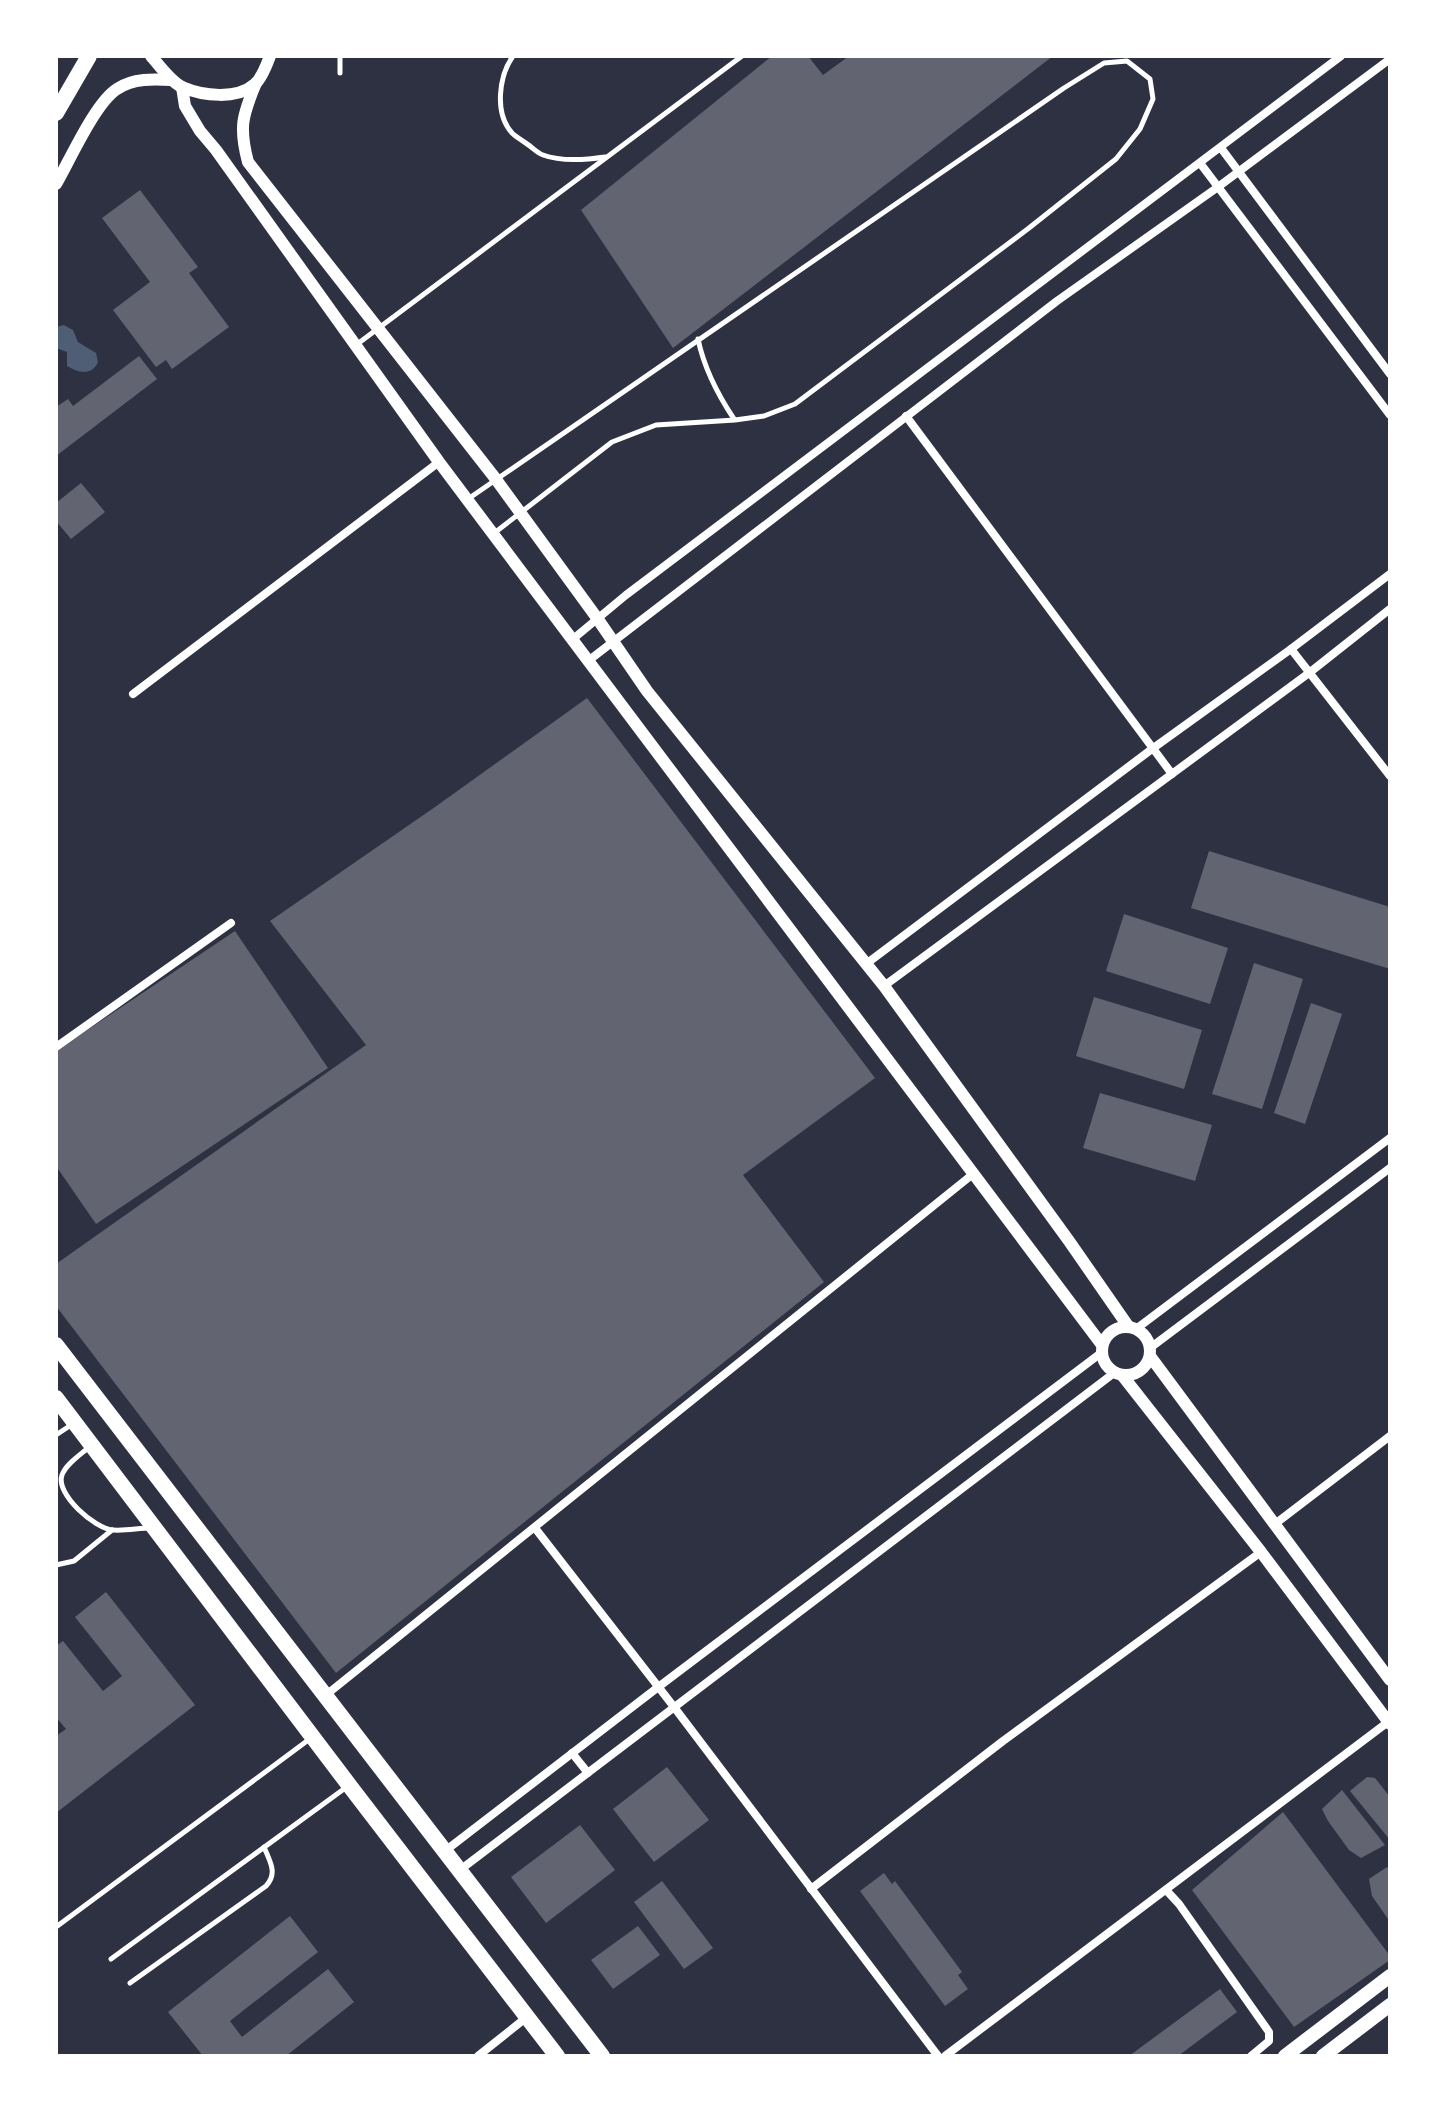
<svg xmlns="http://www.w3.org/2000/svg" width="1446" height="2112" viewBox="0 0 1446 2112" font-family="'Fira Sans Condensed',sans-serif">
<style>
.water{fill:#4f5d75}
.building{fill:#626471}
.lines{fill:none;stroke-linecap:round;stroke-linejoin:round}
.service{stroke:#fff;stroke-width:5}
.minor{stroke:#fff;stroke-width:8}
.tertiary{stroke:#fff;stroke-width:12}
.secondary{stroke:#fff;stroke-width:14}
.primary{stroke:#fff;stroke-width:16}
.trunk{stroke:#fff;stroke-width:16}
</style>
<rect width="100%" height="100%" fill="#2d3142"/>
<path class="water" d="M 64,325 L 73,330 L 78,342 L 96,353 L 98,362 C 92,376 78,373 67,366 L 67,352 L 56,348 L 56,327 Z"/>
<g class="building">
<polygon points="772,56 808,56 823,75 849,56 1053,56 673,348 581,210"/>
<polygon points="140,190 198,267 189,273 229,327 172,369 166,360 156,367 113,310 150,282 102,218"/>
<polygon points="139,356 157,379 56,456 56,407 68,399 73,406"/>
<polygon points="81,483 105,512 71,539 56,521 56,503"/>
<polygon points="587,698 875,1078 743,1175 824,1282 336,1673 56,1306 56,1264 366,1045 270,921 435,807"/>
<polygon points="1209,851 1390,907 1390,969 1191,908"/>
<polygon points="1124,914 1228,948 1210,1004 1106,971"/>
<polygon points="235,931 328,1068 96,1224 56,1166 56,1051"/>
<polygon points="1254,963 1303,979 1262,1109 1212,1094"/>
<polygon points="1094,997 1202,1030 1184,1089 1076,1056"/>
<polygon points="1311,1003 1342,1014 1305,1124 1274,1113"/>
<polygon points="1100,1093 1212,1125 1195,1181 1083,1148"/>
<polygon points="106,1592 195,1705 56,1813 56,1736 66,1729 56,1717 56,1646 63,1641 103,1691 122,1676 75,1617"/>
<polygon points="667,1767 709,1820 654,1862 613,1809"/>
<polygon points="1367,1777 1375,1778 1390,1797 1390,1840 1350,1791"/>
<polygon points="1342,1790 1385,1845 1361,1858 1349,1850 1328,1821 1322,1809"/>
<polygon points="1283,1812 1390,1956 1390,1960 1294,2027 1192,1890"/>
<polygon points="580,1825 615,1870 546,1923 511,1877"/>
<polygon points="1387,1867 1390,1871 1390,1922 1372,1896 1369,1879"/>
<polygon points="884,1873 892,1884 895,1881 962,1972 958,1975 968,1989 945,2006 860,1891"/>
<polygon points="662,1881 713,1948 684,1969 634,1902"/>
<polygon points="290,1916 318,1952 230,2021 242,2037 328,1969 354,2002 286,2056 203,2056 168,2012"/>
<polygon points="638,1926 660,1955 613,1989 591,1960"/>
<polygon points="1220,1989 1237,2012 1178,2056 1129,2056"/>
</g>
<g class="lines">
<g class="service">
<polyline points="340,56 340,73"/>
<path d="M 513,56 C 499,76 494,113 512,133 C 516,137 523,141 527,144 C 532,147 537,153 543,155 C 562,162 585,160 605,157"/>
<path d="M 698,339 C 704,368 718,395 734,419"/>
<polyline points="356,345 742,56"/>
<polyline points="468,499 1064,88 1104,63 1127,61 1150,79 1153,99 1140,129 1116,159 1029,228 795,404 764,416 735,420 656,425 612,442 493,534"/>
<polyline points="56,1435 74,1423"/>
<path d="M 88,1448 C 80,1455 66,1464 62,1475 C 55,1494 95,1529 113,1530 C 126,1531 139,1528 151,1528"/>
<polyline points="56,1565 74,1561 112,1530"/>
<polyline points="56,1927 311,1738"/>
<polyline points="111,1959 348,1786"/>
<path d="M 130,1983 L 266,1886 C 278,1873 270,1862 264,1847"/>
</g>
<g class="minor">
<polyline points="1221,148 1390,374"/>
<polyline points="1200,163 1390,415"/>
<polyline points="906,416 1172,774"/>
<polyline points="573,639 626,595 1341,56"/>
<polyline points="1291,649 1390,776"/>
<polyline points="588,661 1057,301 1218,187 1390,59"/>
<polyline points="133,694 439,462"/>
<polyline points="866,964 1152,749 1291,649 1390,574"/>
<polyline points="884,986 1309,673 1390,609"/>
<polyline points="56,1047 231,923"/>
<polyline points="1136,1329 1390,1138"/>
<polyline points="1150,1348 1390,1168"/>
<polyline points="1275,1524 1390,1436"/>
<polyline points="535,1528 674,1707 938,2056"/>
<polyline points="326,1695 973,1174"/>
<polyline points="572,1753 588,1773"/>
<polyline points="445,1851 657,1688 1101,1353"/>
<polyline points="460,1870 1114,1373"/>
<polyline points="811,1889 1003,1741 1261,1552"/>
<polyline points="1166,1890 1179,1904 1269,2032 1269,2041 1251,2056"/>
<polyline points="478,2056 527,2017"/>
<polyline points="945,2056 1388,1722"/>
</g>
<g class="tertiary">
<path d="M 151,56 C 160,66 170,81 182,87 C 203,96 237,100 255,84 C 262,78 267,64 270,56"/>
<path d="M 256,83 C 242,116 239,128 248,162 L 495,478 L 597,618 L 647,691 L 884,986 L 1069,1241 L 1128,1326"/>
<polyline points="182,87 185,106 200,131 216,150 439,462 1102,1345"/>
<path d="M 56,184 C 70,160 95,103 117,89 C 133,78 154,79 172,80"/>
<circle cx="1126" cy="1351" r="24"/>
<polyline points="1150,1356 1390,1680"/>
<polyline points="1122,1375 1261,1552 1390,1724"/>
</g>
<g class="secondary">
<polyline points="1285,2056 1390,1976"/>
<polyline points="1323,2056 1390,2005"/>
</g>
<g class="primary">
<polyline points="56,1345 602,2056"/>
<polyline points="56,1398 349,1785 557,2056"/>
</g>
<polyline class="trunk" points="56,113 89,56"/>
</g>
<rect width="1446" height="2112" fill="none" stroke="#ffffff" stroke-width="116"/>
</svg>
